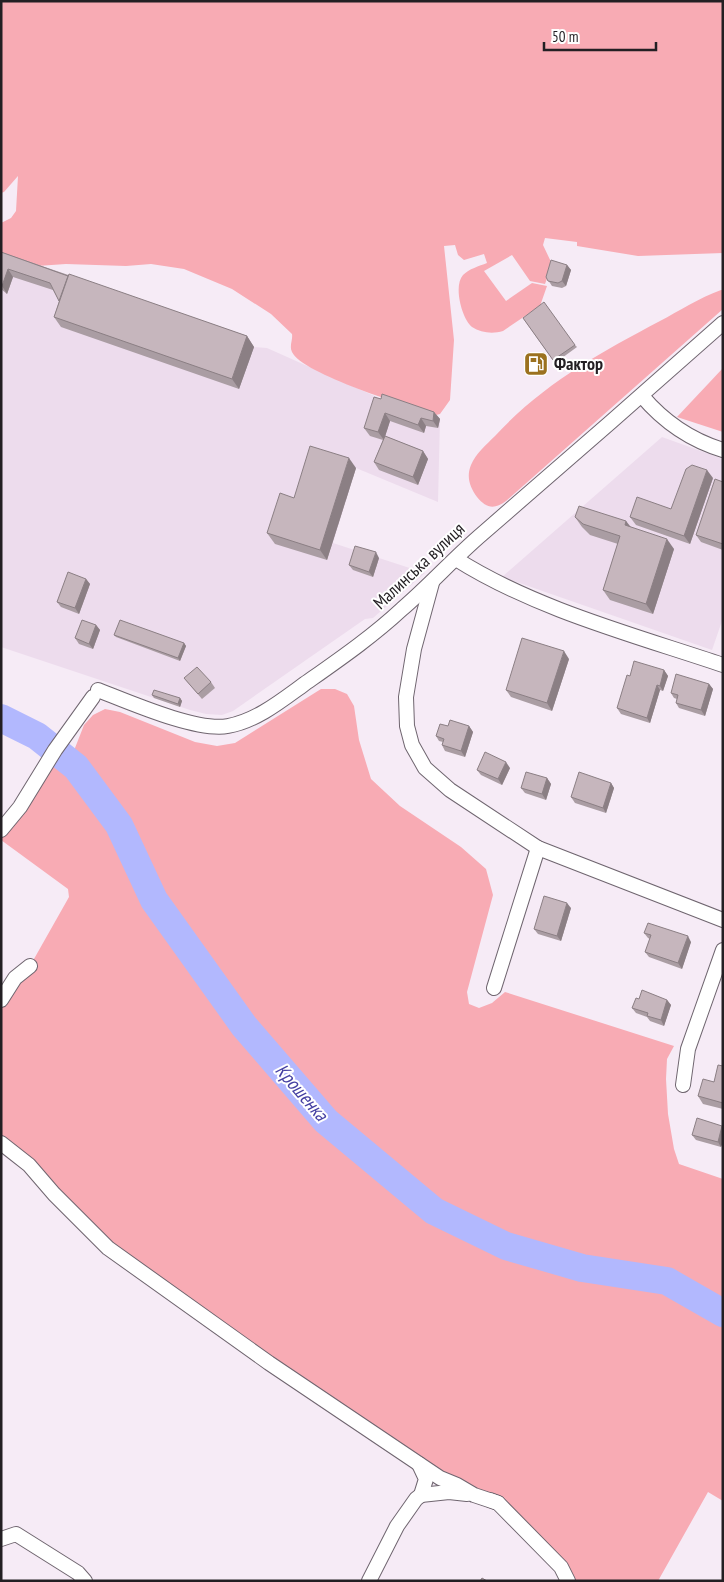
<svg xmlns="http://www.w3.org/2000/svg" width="724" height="1582" viewBox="0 0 724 1582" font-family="'PT Sans Narrow',sans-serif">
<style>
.built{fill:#eddced}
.green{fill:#f8abb4}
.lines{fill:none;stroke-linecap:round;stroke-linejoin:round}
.river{stroke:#b2b8fe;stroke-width:28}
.street-casing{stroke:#6f656f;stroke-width:16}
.street{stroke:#fff;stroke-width:14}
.wall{fill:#aa9da3}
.shaded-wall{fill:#8b7f84}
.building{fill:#c6b6bd;stroke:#8b7f84}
.labels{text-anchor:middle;stroke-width:4;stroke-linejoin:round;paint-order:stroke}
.poi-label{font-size:18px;font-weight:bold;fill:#231f23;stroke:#fff;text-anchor:start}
.street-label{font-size:18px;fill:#231f23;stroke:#fff}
.water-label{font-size:19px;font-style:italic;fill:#4540a2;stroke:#fff}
</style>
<rect width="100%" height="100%" fill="#f6ebf6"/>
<g class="built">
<polygon points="1,258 254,347 267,348 379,398 440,418 438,502 356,468 333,543 425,573 373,618 365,619 233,711 222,715 206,714 190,710 1,647"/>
<polygon points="662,437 723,459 723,618 712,650 502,577"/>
</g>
<g class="green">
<path d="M 1,1 L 723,1 L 723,253 L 638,256 L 577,246 L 577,242 L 545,238 L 543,245 L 552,264 L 545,284 L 530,281 L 512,255 L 484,271 L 506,301 L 532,283 L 547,286 L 540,306 L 503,331 C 493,334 481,333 472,327 C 462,319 453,286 463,275 C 469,269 479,266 487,263 L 484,254 L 464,260 L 458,255 L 455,245 L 444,246 L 454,340 L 450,400 L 440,414 L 436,415 C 410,407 302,374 292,352 C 289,346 293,340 292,334 L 271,314 L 232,289 L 184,269 L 151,264 L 126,266 L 66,264 L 37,266 L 1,253 L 1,223 L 11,218 L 16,211 L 18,176 L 4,192 L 1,193 Z"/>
<path d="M 721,290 L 723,290 L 723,309 L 506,501 C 494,510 486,508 477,497 C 470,487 466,477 471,465 C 476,453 486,445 495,436 C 543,384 598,354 660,321 C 679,311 699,298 721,290 Z"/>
<polygon points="723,368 723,432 677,417"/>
<polygon points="321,689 335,689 347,694 354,706 359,740 371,779 400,806 461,847 486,869 493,895 467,992 469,1004 479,1008 492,1003 505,992 674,1046 667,1059 666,1079 668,1114 674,1149 679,1164 723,1179 723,1501 708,1492 658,1581 568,1581 498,1503 474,1495 108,1248 1,1143 1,1000 30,966 69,897 68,889 1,840 1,830 55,750 75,766 75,748 84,725 93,715 105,709 120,712 195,742 217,746 235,743"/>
</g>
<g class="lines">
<polyline class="river" points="1,718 37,736 76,767 119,825 154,900 244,1026 326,1121 434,1211 506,1246 582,1268 667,1281 723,1313"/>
<defs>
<g id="street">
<path d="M 642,396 C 664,422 690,440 723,450"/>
<path d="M 456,559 C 535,609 634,635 723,665"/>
<polyline points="432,583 414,649 406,697 407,726 412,745 425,768 450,790 538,848 723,920"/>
<path d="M 98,690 C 129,702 197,732 228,726 C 256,721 281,701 303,685 C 337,661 372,637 402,609 C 430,585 454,558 482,534 C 563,464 643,394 723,323"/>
<polyline points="1,830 20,807 55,750 93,697"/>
<polyline points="494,988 538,848"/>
<polyline points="1,1000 15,978 30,966"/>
<polyline points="683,1085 688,1049 723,950"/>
<polyline points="1,1143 29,1165 54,1194 108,1248 269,1363 440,1478 457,1485 474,1495 498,1503"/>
<polyline points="421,1495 449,1492 467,1494"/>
<polyline points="490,1500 498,1503 561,1567 568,1581"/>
<polyline points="1,1539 16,1534 78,1573 85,1581"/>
<polyline points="369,1581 397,1526 416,1499 421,1495 426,1479 419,1464"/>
</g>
</defs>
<use href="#street" class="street-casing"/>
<use href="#street" class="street"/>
</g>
<g class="wall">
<polygon points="1,252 247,336 254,347 239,389 61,327 54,317 59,301 53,290 13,277 7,294 1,289"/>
<polygon points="567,265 571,270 566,286 562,288 552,286 546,277"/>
<polygon points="523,318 575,345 577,347 555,363"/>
<polygon points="381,399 434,412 440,419 438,428 426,426 424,433 390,421 385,436 423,451 428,459 418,485 379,470 374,462 383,440 370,436 364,428"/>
<polygon points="356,468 327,560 275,544 267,533 294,498"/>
<polygon points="713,478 690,544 636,525 630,517 671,509"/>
<polygon points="723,482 723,550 701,542 696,535"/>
<polygon points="575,517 626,521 631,527 674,549 653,614 610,600 603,590 618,544 590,535 582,527"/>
<polygon points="379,558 373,577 353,570 349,565"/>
<polygon points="86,579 90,584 79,614 61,607 57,602"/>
<polygon points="96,625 100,630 93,649 79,644 75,638"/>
<polygon points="114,635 184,643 186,646 180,661 116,637"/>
<polygon points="569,659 552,711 511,697 506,690"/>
<polygon points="664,670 668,676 663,691 660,690 650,723 621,714 617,708 630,676"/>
<polygon points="184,678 211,682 215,688 202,699"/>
<polygon points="709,684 713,689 705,716 679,708 676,703 677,699 674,698 671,693"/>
<polygon points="152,695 180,698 182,701 180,707 154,698"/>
<polygon points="448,726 469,726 473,732 465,757 445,751 442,745 443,742 439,741 436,736"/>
<polygon points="510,768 502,785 481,775 477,770"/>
<polygon points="547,778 551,784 546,800 525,793 521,788"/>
<polygon points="611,783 614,788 606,813 575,803 571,797"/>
<polygon points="571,908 561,941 538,934 534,929"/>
<polygon points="644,933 691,942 682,969 649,957 645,952 650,939 648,938"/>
<polygon points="639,999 667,1000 671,1005 664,1026 650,1021 647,1017 636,1013 632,1008"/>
<polygon points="723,1066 723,1109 703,1104 698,1096 714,1082"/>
<polygon points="722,1126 723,1142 721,1147 696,1140 692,1135"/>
</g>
<g class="shaded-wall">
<polygon points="567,265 571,270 566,286 562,281"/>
<polygon points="8,269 13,277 7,294 2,286"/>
<polygon points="247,336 254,347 239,389 232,379"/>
<polygon points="434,412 440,419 438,428 433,421"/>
<polygon points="385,413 390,421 384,440 378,432"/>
<polygon points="421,418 426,426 424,433 418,425"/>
<polygon points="423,451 428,459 418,485 413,477"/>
<polygon points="349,458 356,468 327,560 320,550"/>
<polygon points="707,470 713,478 690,544 684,536"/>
<polygon points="626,521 633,531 625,525"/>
<polygon points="667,539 674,549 653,614 646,604"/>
<polygon points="376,552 379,558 373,577 369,572"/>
<polygon points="86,579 90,584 79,614 75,608"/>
<polygon points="96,625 100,630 93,649 89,644"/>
<polygon points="184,643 186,646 180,661 178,658"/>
<polygon points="564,651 569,659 552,711 547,703"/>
<polygon points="664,670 668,676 663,691 660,686"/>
<polygon points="709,684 713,689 705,716 701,710"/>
<polygon points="657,685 660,690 650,723 647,718"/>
<polygon points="180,698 182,701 180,707 178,704"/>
<polygon points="469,726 473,732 465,757 461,751"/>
<polygon points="506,762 510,768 502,785 498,779"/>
<polygon points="547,778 551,784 546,800 542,794"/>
<polygon points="611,783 614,788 606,813 603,808"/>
<polygon points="567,903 571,908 561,941 557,936"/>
<polygon points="688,936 691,942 682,969 678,963"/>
<polygon points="667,1000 671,1005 664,1026 661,1020"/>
<polygon points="722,1126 723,1142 721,1147 718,1142"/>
</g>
<g class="building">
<polygon points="1,252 68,276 59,301 50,283 8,269 2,286 1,285"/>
<polygon points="551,260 567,265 562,281 558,283 548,281 546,277"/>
<polygon points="69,274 247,336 232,379 54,317"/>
<polygon points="544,302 575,345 553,360 523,318"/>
<polygon points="382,394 434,412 433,421 421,418 418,425 385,413 378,432 364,428 374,397 381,399"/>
<polygon points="385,436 423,451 413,477 374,462"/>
<polygon points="310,446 349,458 320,550 267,533 280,493 294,498"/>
<polygon points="692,465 707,470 684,536 630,517 637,497 671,509 686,469"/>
<polygon points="715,479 723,482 723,544 696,535"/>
<polygon points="579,506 626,521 625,525 667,539 646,604 603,590 620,536 583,524 575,517"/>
<polygon points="355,546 376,552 369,572 349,565"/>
<polygon points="68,572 86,579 75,608 57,602"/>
<polygon points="82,620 96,625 89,644 75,638"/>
<polygon points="120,620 184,643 178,658 114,635"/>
<polygon points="522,638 564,651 547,703 506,690"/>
<polygon points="634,661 664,670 660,686 657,685 647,718 617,708 627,675 630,676"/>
<polygon points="197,667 211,682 198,694 184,678"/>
<polygon points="676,674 709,684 701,710 676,703 678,695 671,693"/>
<polygon points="154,690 180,698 178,704 152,695"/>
<polygon points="450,720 469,726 461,751 442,745 444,739 436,736 440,724 448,726"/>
<polygon points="485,752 506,762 498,779 477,770"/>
<polygon points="526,772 547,778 542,794 521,788"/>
<polygon points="579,772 611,783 603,808 571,797"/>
<polygon points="544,896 567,903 557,936 534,929"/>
<polygon points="648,923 688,936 678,963 645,952 651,935 644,933"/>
<polygon points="642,990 667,1000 661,1020 647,1016 648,1013 632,1008 636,998 639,999"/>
<polygon points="718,1065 723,1066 723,1103 698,1096 703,1079 714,1082"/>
<polygon points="697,1118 722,1126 718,1142 692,1135"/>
<polygon points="482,1578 487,1581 480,1581"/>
</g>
<defs>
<symbol id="fuel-square" viewBox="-11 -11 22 22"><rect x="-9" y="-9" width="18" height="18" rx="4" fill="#9b711f" stroke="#fff"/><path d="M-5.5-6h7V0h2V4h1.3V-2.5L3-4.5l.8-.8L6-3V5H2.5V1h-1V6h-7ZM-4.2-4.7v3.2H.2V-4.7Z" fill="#fff"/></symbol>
</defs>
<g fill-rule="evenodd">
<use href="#fuel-square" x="522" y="350" width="28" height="28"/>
</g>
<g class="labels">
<g class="poi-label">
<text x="554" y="370">Фактор</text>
</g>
<g class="street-label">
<text transform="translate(419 566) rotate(-43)" y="6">Малинська вулиця</text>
</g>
<g class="water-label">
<text transform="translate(302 1092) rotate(49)" y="7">Крошенка</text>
</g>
</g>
<rect width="724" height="1582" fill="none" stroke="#231f23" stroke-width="5"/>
<path d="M544 42v8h112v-8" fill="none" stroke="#231f23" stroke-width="2.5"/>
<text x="552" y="42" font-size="15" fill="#231f23" stroke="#ffffff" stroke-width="4" paint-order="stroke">50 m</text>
</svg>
